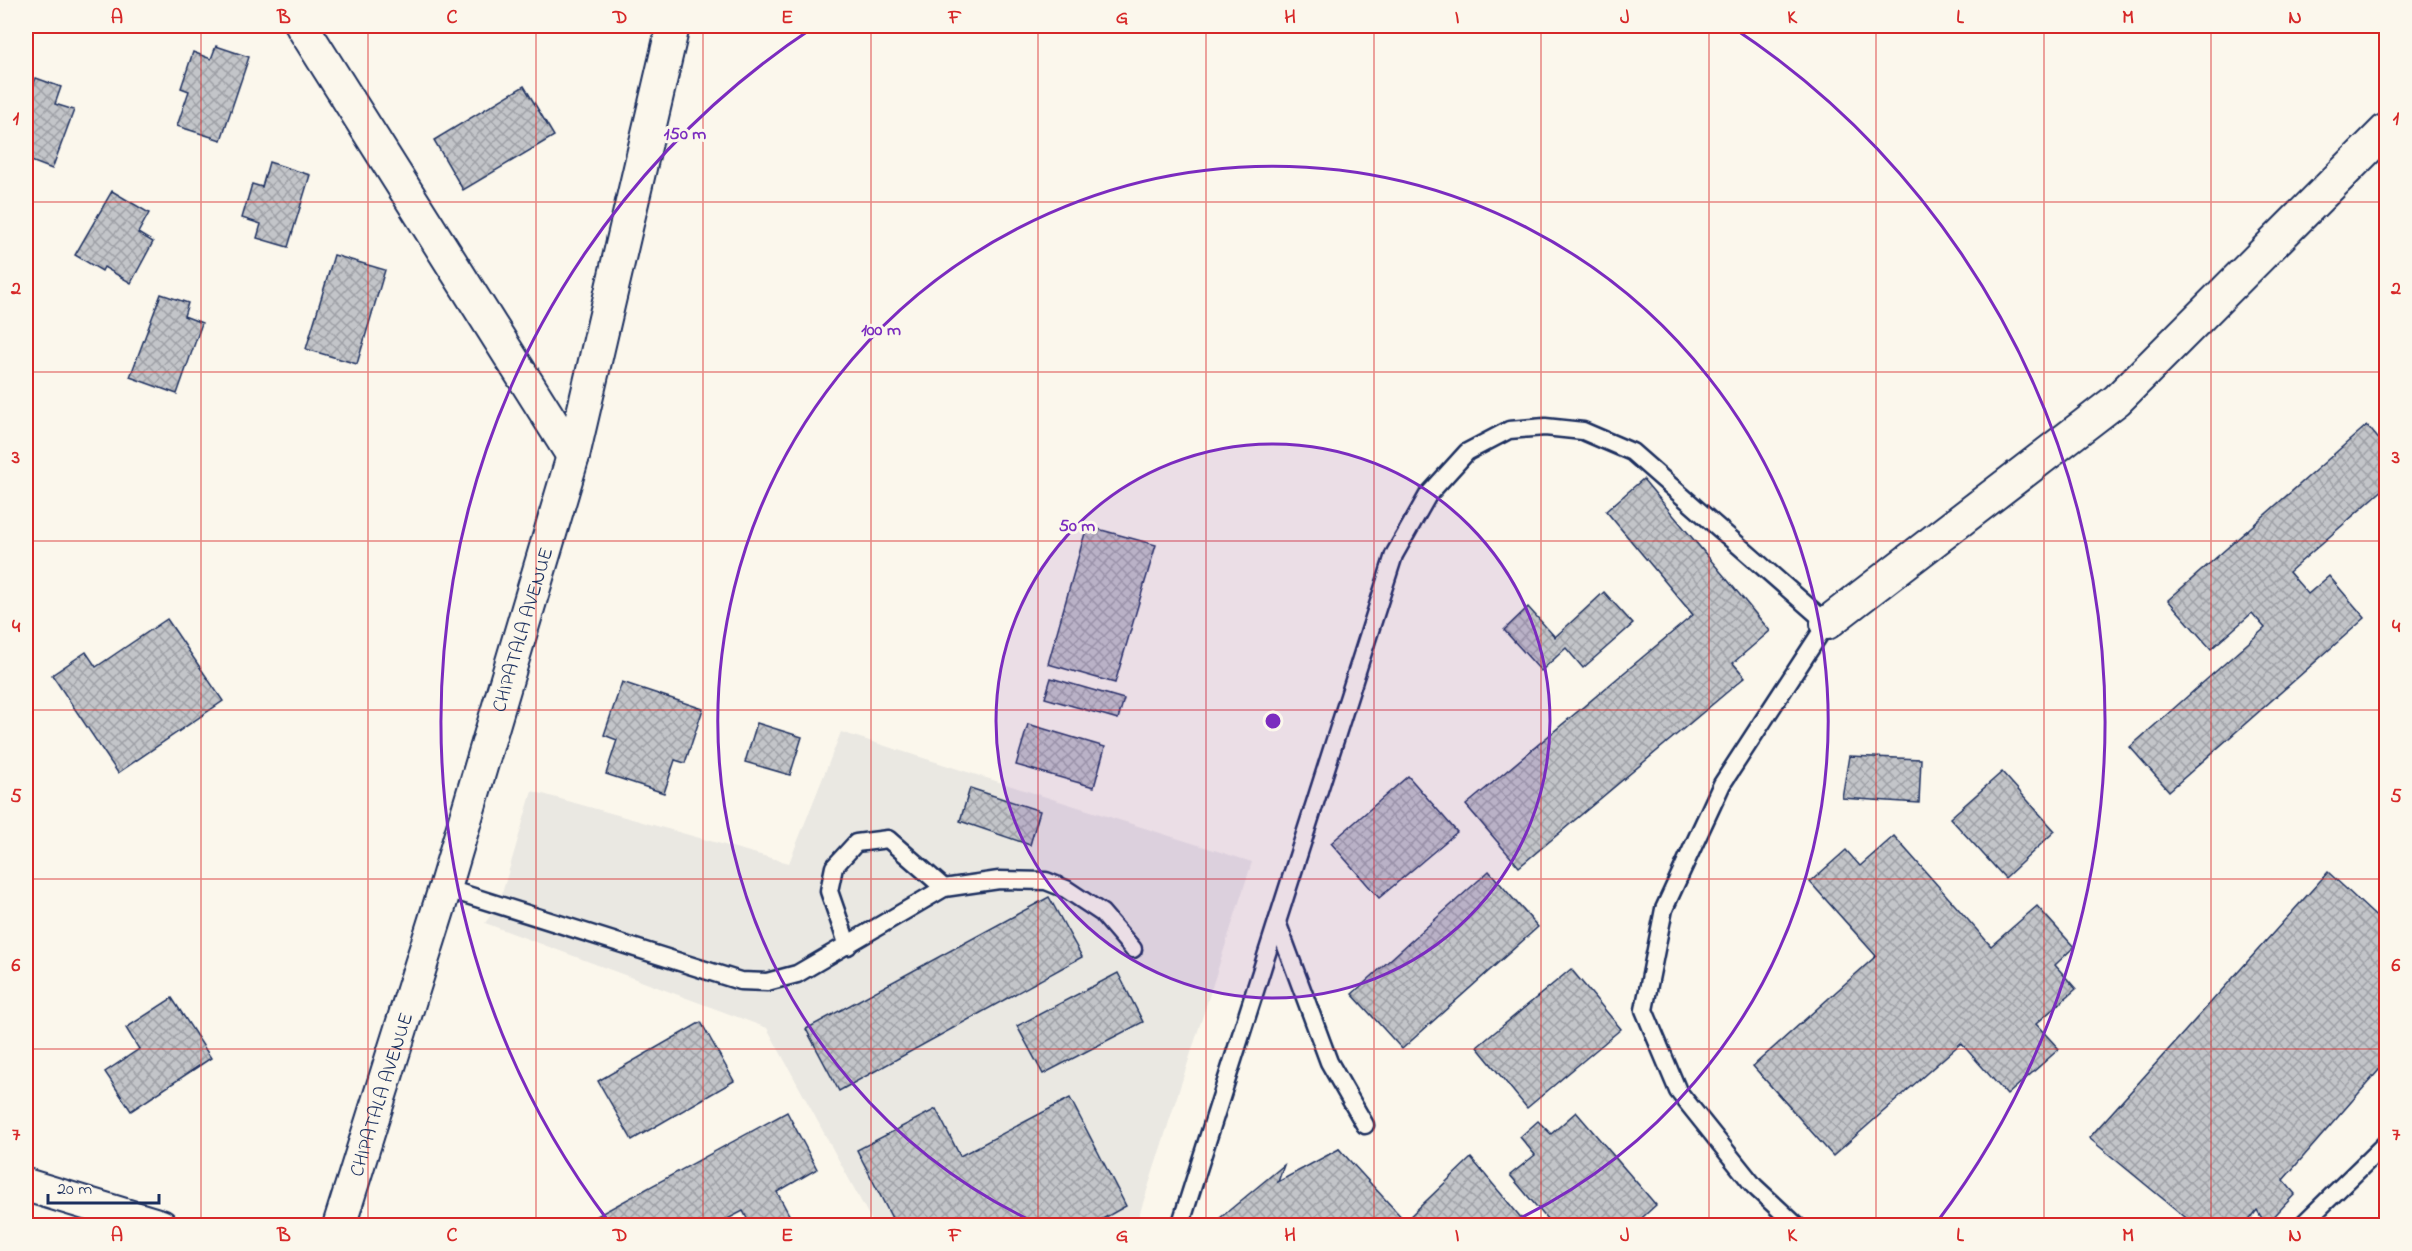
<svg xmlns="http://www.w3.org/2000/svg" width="2412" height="1251" viewBox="0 0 2412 1251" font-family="'Indie Flower',sans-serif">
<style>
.built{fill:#eae8e2}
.building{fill:url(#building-cross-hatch);stroke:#1b2f5e;stroke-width:1.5}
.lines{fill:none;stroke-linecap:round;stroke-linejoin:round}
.lane-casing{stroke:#1b2f5e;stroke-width:21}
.street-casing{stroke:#1b2f5e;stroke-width:36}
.lane{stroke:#fbf7ec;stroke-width:16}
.street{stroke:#fbf7ec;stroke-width:32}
.grid{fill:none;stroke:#d62828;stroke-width:1.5;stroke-opacity:0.55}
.ring{fill:none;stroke:#7b2cbf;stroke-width:3}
.labels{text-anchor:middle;stroke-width:6;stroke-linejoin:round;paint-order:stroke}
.street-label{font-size:20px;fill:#1b2f5e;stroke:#fbf7ec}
.centre{fill:#7b2cbf;stroke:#fbf7ec;stroke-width:3}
.ring-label{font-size:18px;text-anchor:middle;font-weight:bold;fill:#7b2cbf;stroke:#fbf7ec;stroke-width:6;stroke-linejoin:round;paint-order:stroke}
.neatline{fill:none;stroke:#d62828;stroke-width:2}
.grid-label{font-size:20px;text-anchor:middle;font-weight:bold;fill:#d62828}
</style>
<defs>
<pattern id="building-cross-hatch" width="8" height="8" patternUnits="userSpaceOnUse" patternTransform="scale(1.5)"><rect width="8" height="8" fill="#c3c5c9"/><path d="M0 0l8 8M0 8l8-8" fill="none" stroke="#9ea0a6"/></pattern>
</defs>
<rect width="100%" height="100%" fill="#fbf7ec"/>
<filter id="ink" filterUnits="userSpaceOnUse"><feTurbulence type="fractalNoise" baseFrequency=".0167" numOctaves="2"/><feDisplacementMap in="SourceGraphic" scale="12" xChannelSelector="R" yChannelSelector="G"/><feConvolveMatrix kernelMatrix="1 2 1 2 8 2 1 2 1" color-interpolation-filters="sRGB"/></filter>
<g filter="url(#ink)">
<polygon class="built" points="841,732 1252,862 1136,1225 874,1225 767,1028 485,923 499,904 532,791 789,863"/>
<g class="building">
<polygon points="216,46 249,57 221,140 177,126 189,91 181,88 193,52 211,59"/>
<polygon points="36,78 61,87 55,104 74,110 52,169 26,159 26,105"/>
<polygon points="524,86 554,136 463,190 434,140"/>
<polygon points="269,162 310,175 288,247 257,238 261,224 242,218 252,184 262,187"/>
<polygon points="112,191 149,213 138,233 153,242 131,283 104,267 102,271 75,255"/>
<polygon points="334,255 385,270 357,364 306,349"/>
<polygon points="161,294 188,303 184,316 202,323 177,394 130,377"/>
<polygon points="2367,425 2386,448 2386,487 2289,572 2308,594 2329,576 2365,618 2169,791 2130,747 2265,628 2252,613 2211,649 2168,600"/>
<polygon points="1643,479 1770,631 1733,663 1745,677 1519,867 1466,805 1693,615 1606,511"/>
<polygon points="1087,526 1156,545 1115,683 1048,664"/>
<polygon points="1604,592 1633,624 1583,668 1566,648 1541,671 1504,630 1528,607 1555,637"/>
<polygon points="167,619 223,701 118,773 52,675 86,652 96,667"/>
<polygon points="1051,678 1124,699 1118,719 1045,698"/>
<polygon points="622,682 703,709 685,763 675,760 664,793 606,774 617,740 604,735"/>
<polygon points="757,723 802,737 790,775 745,762"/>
<polygon points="1028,724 1105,747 1094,787 1016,765"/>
<polygon points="1849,756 1921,759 1919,803 1842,798"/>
<polygon points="2002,772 2055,831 2005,878 1950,818"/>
<polygon points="1408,776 1457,832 1379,898 1331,843"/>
<polygon points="970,788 1040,811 1030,845 960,821"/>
<polygon points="1894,836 1991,946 2037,906 2074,947 2055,965 2076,989 2036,1024 2059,1049 2007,1095 1961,1043 1833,1156 1753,1066 1876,956 1810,882 1846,850 1860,866"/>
<polygon points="1489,871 1538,927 1402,1049 1352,994"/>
<polygon points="2328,872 2386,926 2386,1062 2283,1180 2295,1194 2266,1225 2257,1210 2245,1226 2196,1226 2089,1138"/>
<polygon points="1049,897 1082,957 839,1091 806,1029"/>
<polygon points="1571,969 1621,1029 1527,1108 1477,1047"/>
<polygon points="1118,973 1143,1022 1043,1074 1017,1026"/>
<polygon points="172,998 211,1058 131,1111 105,1072 139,1049 126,1028"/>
<polygon points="701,1022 734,1081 632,1140 598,1081"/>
<polygon points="1070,1098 1126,1206 1090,1226 896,1226 857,1150 936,1109 960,1156"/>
<polygon points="787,1112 817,1169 777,1192 795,1226 751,1226 743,1211 714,1226 599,1226 595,1217"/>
<polygon points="1576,1112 1656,1205 1633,1226 1553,1226 1510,1175 1535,1155 1520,1137 1538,1121 1551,1134"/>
<polygon points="1339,1149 1400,1222 1396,1226 1226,1226 1278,1182 1288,1192"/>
<polygon points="1339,1149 1405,1221 1400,1226 1217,1226 1214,1223 1284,1165 1278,1182"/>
<polygon points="1471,1158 1528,1226 1400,1226 1405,1221"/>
</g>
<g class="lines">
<defs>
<g id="lane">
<polyline points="445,888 740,981 767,982 797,974 944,888 999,880 1046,881 1066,889 1102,913 1133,949"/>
<polyline points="1277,922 1329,1062 1365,1125"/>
<polyline points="848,946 829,891 834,867 856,843 888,839 944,888"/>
<polyline points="1180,1226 1394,555 1428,495 1467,452 1509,430 1545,427 1583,431 1632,452 1827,623 1722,784 1664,909 1644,1010 1678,1091 1754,1186 1797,1226"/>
<polyline points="2301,1226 2386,1143"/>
</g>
<g id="street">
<polyline points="302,26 573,456"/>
<polyline points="1827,623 2117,400 2386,130"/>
<polyline points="26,1185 161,1226"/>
<path id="s1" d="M 339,1226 L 445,888 L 573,456 L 673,26"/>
</g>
</defs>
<use href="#lane" class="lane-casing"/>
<use href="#street" class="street-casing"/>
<use href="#lane" class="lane"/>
<use href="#street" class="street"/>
</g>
</g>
<path class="grid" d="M 201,26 L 201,1226M 368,26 L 368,1226M 536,26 L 536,1226M 703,26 L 703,1226M 871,26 L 871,1226M 1038,26 L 1038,1226M 1206,26 L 1206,1226M 1374,26 L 1374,1226M 1541,26 L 1541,1226M 1709,26 L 1709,1226M 1876,26 L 1876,1226M 2044,26 L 2044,1226M 2211,26 L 2211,1226M 26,202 L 2386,202M 26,372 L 2386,372M 26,541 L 2386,541M 26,710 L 2386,710M 26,879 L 2386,879M 26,1049 L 2386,1049"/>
<circle cx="1273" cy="721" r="277" fill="#7b2cbf" fill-opacity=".12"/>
<g class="ring">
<circle cx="1273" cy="721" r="277"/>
<path d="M1038 1224A555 555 0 1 1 1508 1224"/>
<path d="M609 1222A832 832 0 0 1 814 27M1732 27A832 832 0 0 1 1937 1222"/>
</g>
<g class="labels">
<g class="street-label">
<text dy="7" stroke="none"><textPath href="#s1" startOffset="624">CHIPATALA AVENUE</textPath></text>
<text dy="7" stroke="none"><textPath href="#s1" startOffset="138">CHIPATALA AVENUE</textPath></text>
</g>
</g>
<circle cx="1273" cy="721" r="9" class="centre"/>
<g class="ring-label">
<text x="685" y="139">150 m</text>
<text x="881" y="335">100 m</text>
<text x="1077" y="531">50 m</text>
</g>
<rect width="2412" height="1251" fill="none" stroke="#fbf7ec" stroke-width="66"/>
<path d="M48 1194v9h111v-9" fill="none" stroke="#1b2f5e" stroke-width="3"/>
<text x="57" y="1194" font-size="18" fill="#1b2f5e" stroke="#fbf7ec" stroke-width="4.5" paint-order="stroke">20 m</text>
<rect x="33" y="33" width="2346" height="1185" class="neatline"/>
<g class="grid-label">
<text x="117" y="23">A</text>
<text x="284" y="23">B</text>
<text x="452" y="23">C</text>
<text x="620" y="23">D</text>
<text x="787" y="23">E</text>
<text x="955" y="23">F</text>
<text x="1122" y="23">G</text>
<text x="1290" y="23">H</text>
<text x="1457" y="23">I</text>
<text x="1625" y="23">J</text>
<text x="1792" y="23">K</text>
<text x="1960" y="23">L</text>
<text x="2128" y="23">M</text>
<text x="2295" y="23">N</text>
<text x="16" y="124">1</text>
<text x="2396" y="124">1</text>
<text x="16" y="294">2</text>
<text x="2396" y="294">2</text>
<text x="16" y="463">3</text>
<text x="2396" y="463">3</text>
<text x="16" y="632">4</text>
<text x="2396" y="632">4</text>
<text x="16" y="802">5</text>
<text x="2396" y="802">5</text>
<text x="16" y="971">6</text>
<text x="2396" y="971">6</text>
<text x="16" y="1140">7</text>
<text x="2396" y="1140">7</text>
<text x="117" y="1241">A</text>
<text x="284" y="1241">B</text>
<text x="452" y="1241">C</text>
<text x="620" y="1241">D</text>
<text x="787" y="1241">E</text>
<text x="955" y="1241">F</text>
<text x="1122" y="1241">G</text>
<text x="1290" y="1241">H</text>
<text x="1457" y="1241">I</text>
<text x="1625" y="1241">J</text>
<text x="1792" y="1241">K</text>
<text x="1960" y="1241">L</text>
<text x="2128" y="1241">M</text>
<text x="2295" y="1241">N</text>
</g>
</svg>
